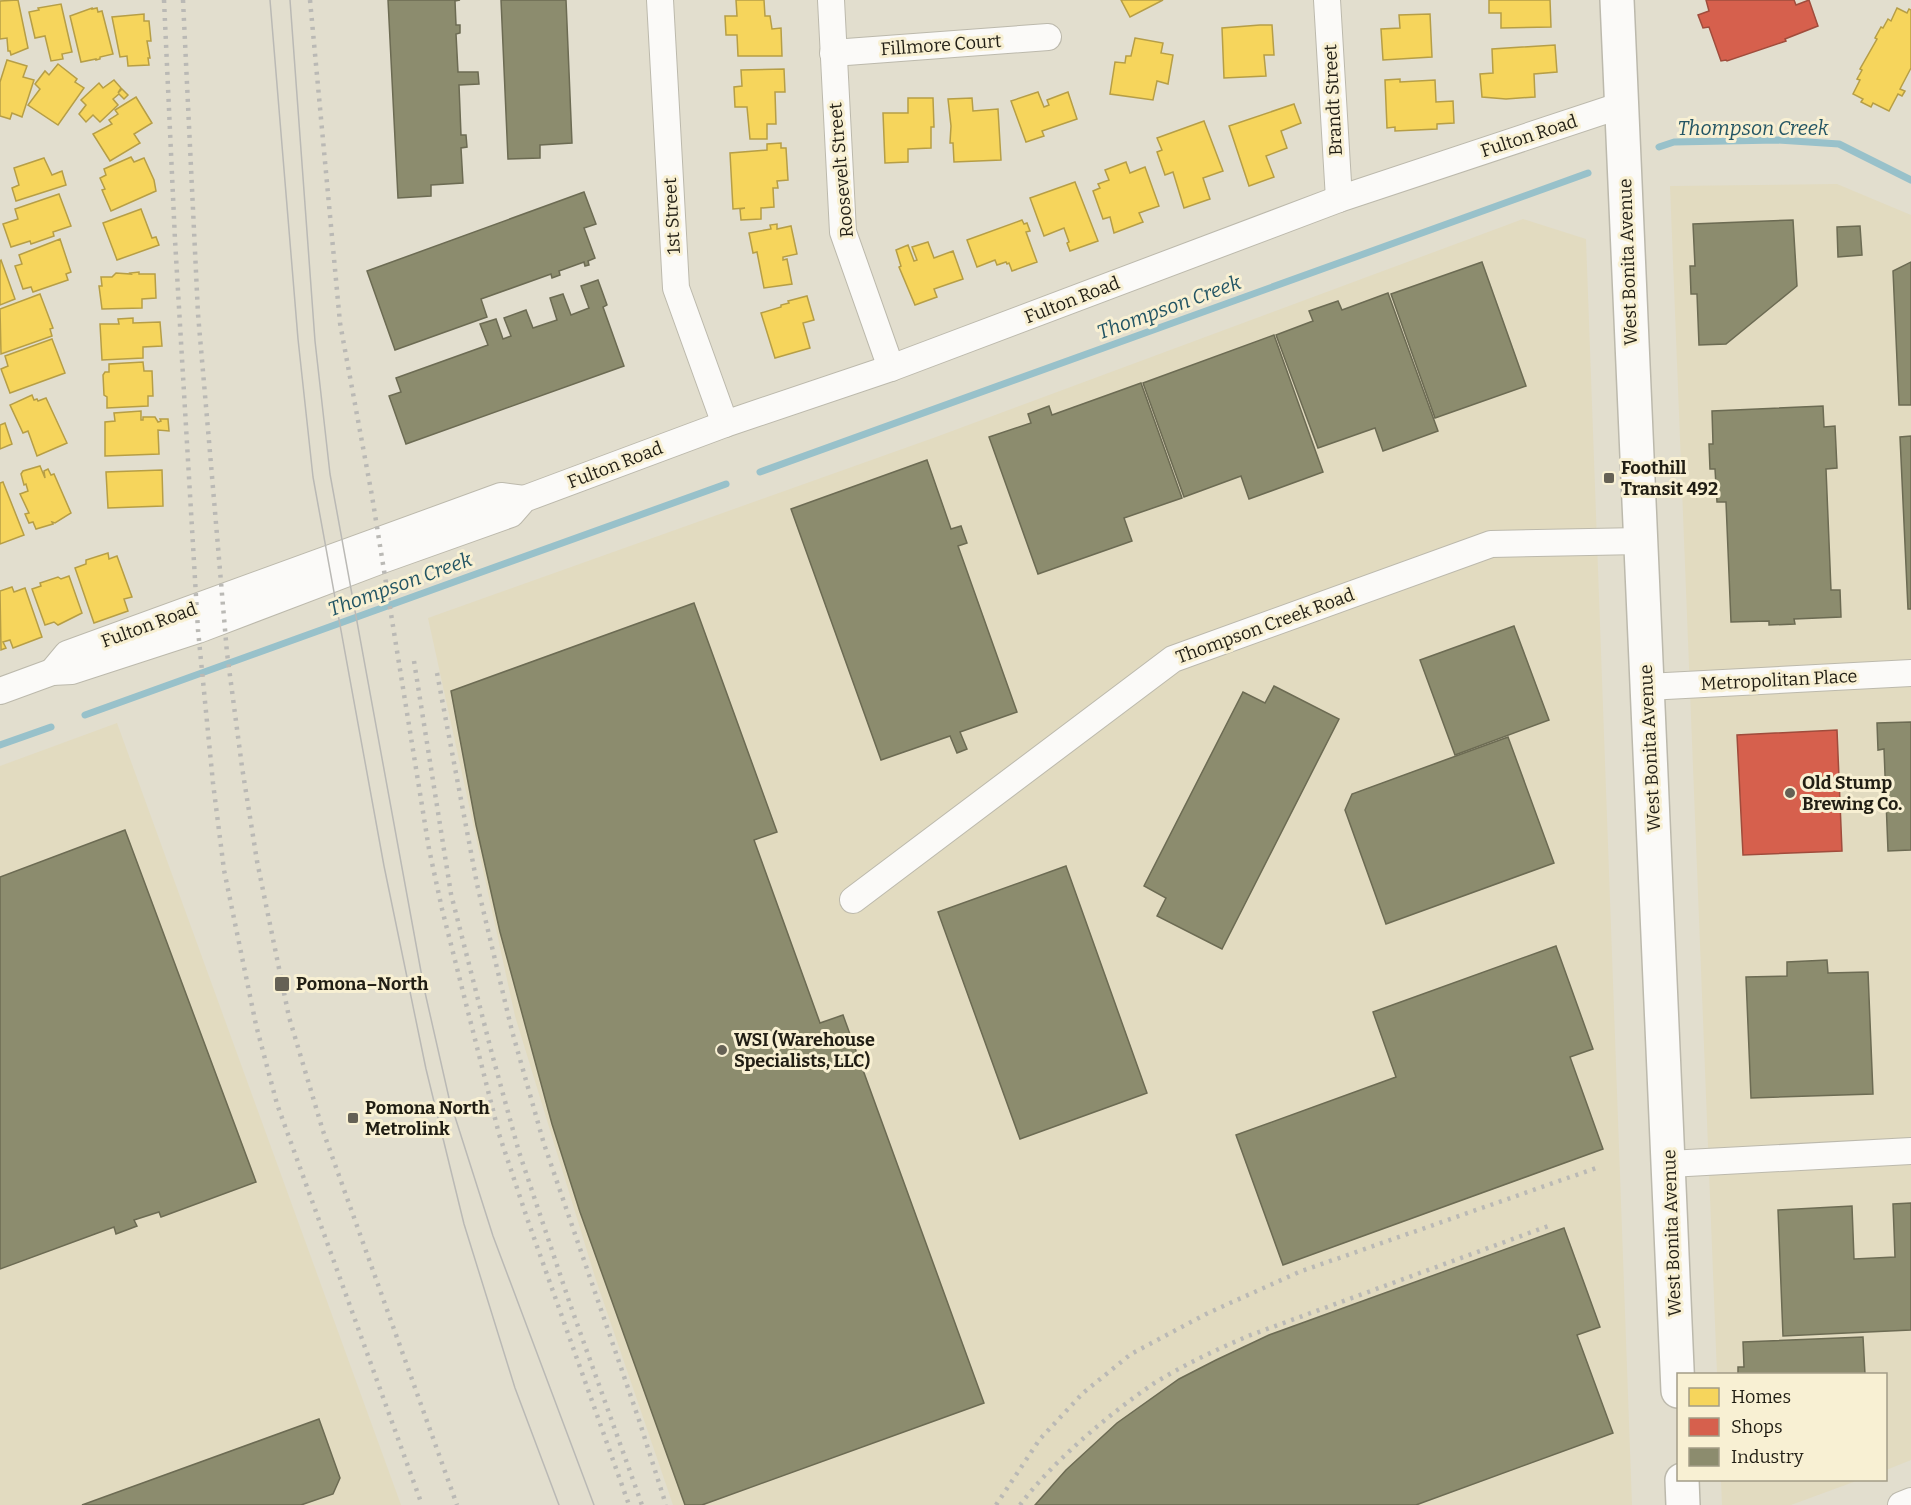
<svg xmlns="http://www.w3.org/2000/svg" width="1911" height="1505" viewBox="0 0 1911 1505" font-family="Bitter,serif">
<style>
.built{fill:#e2dbc0}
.homes{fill:#f6d55c;stroke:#b69e46;stroke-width:1.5}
.shops{fill:#d6604d;stroke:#a04c3c;stroke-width:1.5}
.industry{fill:#8c8c6e;stroke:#6c6b53;stroke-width:1.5}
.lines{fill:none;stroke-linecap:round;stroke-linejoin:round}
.stream{stroke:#98c1ca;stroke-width:7}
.minor-casing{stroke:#bcb9ac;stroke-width:28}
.secondary-casing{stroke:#bcb9ac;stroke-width:36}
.minor{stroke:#fbfaf8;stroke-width:26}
.secondary{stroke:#fbfaf8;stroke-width:33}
.tram{stroke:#bab9b5;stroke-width:1.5}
.rail{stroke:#bab9b5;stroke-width:4.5;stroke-dasharray:3 6;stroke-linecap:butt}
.poi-dot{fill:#656155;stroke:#f8f0d3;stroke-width:2}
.labels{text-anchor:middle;stroke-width:6;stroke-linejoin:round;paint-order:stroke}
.street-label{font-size:18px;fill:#211e14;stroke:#f8f0d3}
.poi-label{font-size:18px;font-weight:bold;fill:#211e14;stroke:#f8f0d3;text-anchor:start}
.water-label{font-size:20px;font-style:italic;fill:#235564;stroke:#f8f0d3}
</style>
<rect width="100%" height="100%" fill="#e2dece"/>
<g class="built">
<polygon points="1837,184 1911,215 1911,1460 1886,1470 1886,1374 1717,1374 1670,186"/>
<polygon points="1523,219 1586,239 1632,1505 673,1505 595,1277 515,1016 428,618 936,437"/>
<polygon points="117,723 401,1505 0,1505 0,766"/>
<polygon points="1721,1480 1859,1480 1791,1505 1722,1505"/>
</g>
<g class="homes">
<polygon points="18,0 28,48 11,55 10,51 8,51 7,38 0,39 0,1"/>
<polygon points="736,0 764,0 765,16 770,16 772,29 781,28 782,56 738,56 737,35 726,35 725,16 737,16"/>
<polygon points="1121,0 1163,0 1130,17"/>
<polygon points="1489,0 1550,0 1551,27 1501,28 1501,13 1489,13"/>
<polygon points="61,4 72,52 62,54 63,59 51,61 45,36 35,38 29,12 39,10 38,8"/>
<polygon points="92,8 92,9 97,8 98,12 102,11 113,54 100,57 100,59 96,60 96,59 81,62 70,16"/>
<polygon points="1897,8 1907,13 1909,9 1911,10 1911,68 1900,89 1905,91 1902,96 1898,94 1889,111 1873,103 1871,107 1861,102 1863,99 1853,94 1860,80 1857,79 1862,70 1860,69 1877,39 1875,38 1881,27 1883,28 1888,19 1891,21"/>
<polygon points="144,14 144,21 149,21 151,41 147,41 150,58 148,58 149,65 128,66 127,56 120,57 112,17"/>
<polygon points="1430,14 1432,57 1383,60 1381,29 1400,28 1399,15"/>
<polygon points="1260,25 1272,25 1274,55 1264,55 1266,76 1224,78 1222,28"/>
<polygon points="1135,38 1163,43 1161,53 1173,55 1168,84 1157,81 1153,100 1110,94 1115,62 1125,63 1126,56 1131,56"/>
<polygon points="1555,45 1557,72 1534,74 1535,97 1506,99 1482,97 1480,74 1493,73 1492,49"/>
<polygon points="7,60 27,66 23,77 34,80 22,117 12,113 10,119 0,116 0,82"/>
<polygon points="58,64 77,79 75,82 84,88 58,125 28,105 40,89 35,84 45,71 49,75"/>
<polygon points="784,69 785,92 775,92 776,124 767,124 767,139 750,139 747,107 735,107 734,87 742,86 741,70"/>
<polygon points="1400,79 1400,82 1435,80 1436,102 1453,101 1454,123 1437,124 1437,129 1395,131 1395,127 1387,128 1385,80"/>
<polygon points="114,80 121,88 118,93 122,89 128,95 124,99 119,94 113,99 118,105 100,122 93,115 86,122 79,114 86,105 81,100 99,83 103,88"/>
<polygon points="1038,92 1044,107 1049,105 1047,100 1068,92 1077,119 1042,131 1044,136 1026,142 1011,101"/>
<polygon points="136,97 152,123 134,134 140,143 110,161 93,134 112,124 109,120 118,114 115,110"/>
<polygon points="908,98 933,98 934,127 931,127 931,148 908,149 908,162 885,163 883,113 908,113"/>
<polygon points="972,98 973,111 998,109 1001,160 954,162 953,143 950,143 951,126 948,99"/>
<polygon points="1294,104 1301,123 1281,131 1287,148 1266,156 1274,177 1249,186 1229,126"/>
<polygon points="1204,121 1223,171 1203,178 1210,199 1184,208 1173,172 1165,175 1157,152 1162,150 1157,138"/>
<polygon points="781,143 781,148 786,148 788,180 777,181 778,188 773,188 774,207 761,208 761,219 741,220 740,209 745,208 733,209 730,153 767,150 767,144"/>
<polygon points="131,157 134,162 144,158 154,180 156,191 111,211 102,190 105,189 100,178 106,175 104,169"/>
<polygon points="44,158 52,175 62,171 66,185 16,201 12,188 19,185 14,168"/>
<polygon points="1126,162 1130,173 1145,167 1159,206 1139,213 1143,222 1114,233 1110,217 1103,219 1093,191 1100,188 1098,184 1109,180 1105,170"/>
<polygon points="1075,182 1098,241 1070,251 1067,243 1069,242 1064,228 1044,236 1030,198"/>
<polygon points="59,194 71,226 53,232 54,236 31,244 30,241 11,247 3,224 18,219 15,209"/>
<polygon points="141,209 152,238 156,237 159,245 117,260 103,223"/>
<polygon points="1022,220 1024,224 1027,223 1030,231 1026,232 1037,262 1012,271 1009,263 1007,264 1006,262 997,265 995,260 977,267 967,240"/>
<polygon points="777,224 777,229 791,226 797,254 783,257 783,260 787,259 792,284 764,288 757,252 753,253 749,233 771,229 770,225"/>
<polygon points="60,239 71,272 66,274 68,280 33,292 31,287 23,289 15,266 22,264 19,255"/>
<polygon points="928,242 934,258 953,251 963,279 934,289 937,297 915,305 899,267 901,266 896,250 908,245 914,261 917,260 912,247"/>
<polygon points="1,260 15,299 0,305 0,261"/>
<polygon points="139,272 139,274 155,274 156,298 142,299 142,308 102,309 99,286 102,286 101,277 112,277 116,273 131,274 130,273"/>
<polygon points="40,294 53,328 50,329 52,336 1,354 0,309"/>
<polygon points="807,296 814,320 803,323 810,348 775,358 761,313 781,307 781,305 789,303 788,301"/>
<polygon points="133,318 133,323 160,322 162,346 143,347 143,358 102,360 100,324 119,324 118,319"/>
<polygon points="52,339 65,373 10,393 1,369 8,366 5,356"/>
<polygon points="143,362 144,371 152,371 153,396 148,396 148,406 107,408 107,397 104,395 103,375 105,372 109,372 109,364"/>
<polygon points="32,395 34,400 37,399 38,401 46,398 67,443 37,456 28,431 23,433 10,405"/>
<polygon points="141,411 141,420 143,420 143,417 155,417 158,422 161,421 160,419 168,419 169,431 158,430 159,454 105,456 105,422 115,421 114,413"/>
<polygon points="5,423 12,444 0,449 0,425"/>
<polygon points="40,466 45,478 44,471 48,469 51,475 54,474 71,513 55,523 52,522 53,524 36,529 33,522 29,523 25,514 29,513 20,494 28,491 26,484 24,485 21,474 23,471"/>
<polygon points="162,470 163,506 108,508 106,472"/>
<polygon points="3,482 24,535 0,544 0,483"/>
<polygon points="108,553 109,559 117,556 132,597 124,599 128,611 94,623 75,568 86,564 86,560"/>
<polygon points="69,576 82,613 58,625 54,622 45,625 32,589 41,586 40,583 58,577 61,579"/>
<polygon points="12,587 14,592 25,588 42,637 13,648 10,640 3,642 6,648 1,650 0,591"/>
</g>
<g class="shops">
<polygon points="1706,0 1794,0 1796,5 1809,0 1818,26 1785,39 1786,41 1727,61 1726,60 1721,61 1709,27 1703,28 1698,15 1709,11"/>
<polygon points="1837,730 1842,851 1743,855 1737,735"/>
</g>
<g class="industry">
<polygon points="388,0 460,0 455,1 456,25 460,25 460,33 456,34 458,72 478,72 479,84 459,85 461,135 466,135 467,147 461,148 463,183 431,185 431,196 398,198"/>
<polygon points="501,0 566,0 572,143 540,145 540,158 508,159"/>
<polygon points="584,192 596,224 584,228 595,258 588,261 589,265 585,266 584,262 559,271 560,275 552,278 551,274 481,299 487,317 395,350 367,271"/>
<polygon points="1793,220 1797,286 1726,344 1699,345 1697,294 1691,294 1690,266 1695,266 1693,224"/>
<polygon points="1860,226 1862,255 1838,257 1837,227"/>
<polygon points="1482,262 1526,386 1435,418 1391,294"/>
<polygon points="1911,262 1911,405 1899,405 1893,271"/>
<polygon points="598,280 607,305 603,307 624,366 406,444 389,396 401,392 396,378 488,345 480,324 496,319 503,339 511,336 504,318 526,310 533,328 557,320 550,298 563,294 571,315 589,308 581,286"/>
<polygon points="1388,293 1438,431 1383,451 1375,428 1318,448 1276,335 1313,321 1309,311 1338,301 1342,310"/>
<polygon points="1274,335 1323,472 1249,499 1241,476 1184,497 1143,383"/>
<polygon points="1141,383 1182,498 1124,518 1132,541 1038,574 989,437 1031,423 1028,414 1049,406 1052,415"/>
<polygon points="1823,406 1824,427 1835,426 1837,468 1826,469 1831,590 1840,590 1841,617 1794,619 1795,624 1769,625 1769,621 1731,622 1726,502 1717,502 1715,469 1710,469 1709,444 1713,444 1712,411"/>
<polygon points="1911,436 1911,609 1908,609 1900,437"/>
<polygon points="927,460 951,529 961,526 967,543 958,546 1017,712 960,732 967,749 957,753 950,736 881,760 791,509"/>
<polygon points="694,603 777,832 754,840 820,1023 843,1015 984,1403 702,1505 685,1505 580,1212 552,1124 500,932 476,825 451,691"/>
<polygon points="1514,626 1549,720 1455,755 1420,660"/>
<polygon points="1274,686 1339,719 1222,949 1157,916 1166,898 1144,886 1243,692 1265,703"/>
<polygon points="1911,722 1911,850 1888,851 1884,749 1878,750 1877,723"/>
<polygon points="1508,737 1554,863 1386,924 1345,810 1352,794"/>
<polygon points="125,830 256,1182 161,1217 159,1212 134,1220 137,1226 116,1234 114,1227 0,1269 0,877"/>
<polygon points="1066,866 1147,1093 1020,1139 938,912"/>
<polygon points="1556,946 1593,1049 1570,1057 1603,1149 1283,1265 1236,1135 1396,1077 1373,1012"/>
<polygon points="1827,960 1828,973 1868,972 1873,1094 1751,1098 1746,977 1787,976 1787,962"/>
<polygon points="1911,1203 1911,1330 1783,1336 1778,1210 1852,1206 1854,1259 1895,1257 1893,1204"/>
<polygon points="1564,1228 1600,1327 1577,1335 1613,1433 1416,1505 1035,1505 1066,1470 1117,1423 1179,1379 1216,1360 1269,1335"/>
<polygon points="1863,1337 1865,1374 1738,1374 1738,1367 1744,1367 1743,1342"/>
<polygon points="319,1419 340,1478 333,1494 301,1505 82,1505"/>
</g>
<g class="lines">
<g class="stream">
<polyline points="1659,147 1674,142 1778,140 1839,144 1911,180"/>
<polyline points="760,472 1588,173"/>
<polyline points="85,715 726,484"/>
<polyline points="0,745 51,727"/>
</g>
<defs>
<g id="minor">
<polyline points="660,0 676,288 725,424"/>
<polyline points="831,0 843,232 891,368"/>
<polyline points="1327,0 1339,199"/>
<polyline points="833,53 1048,37"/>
<polyline points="52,672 67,654 501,496 524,499"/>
<polyline points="1647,687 1911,673"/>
<polyline points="0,691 52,672 72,671 198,630 382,560 511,514 524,499 725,424 891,368 1339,199 1622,105"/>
<polyline points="853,900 1173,659 1491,544 1641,541"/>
<polyline points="1669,1164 1911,1151"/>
<polyline points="1901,1505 1911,1501"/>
</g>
<g id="secondary">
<polyline points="1617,0 1678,1391"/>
<polyline points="1682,1480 1683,1505"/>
</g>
</defs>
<use href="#minor" class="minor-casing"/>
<use href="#secondary" class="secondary-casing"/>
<use href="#minor" class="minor"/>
<use href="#secondary" class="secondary"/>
<g class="tram">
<polyline points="270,0 298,339 313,477 384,866 426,1069 464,1224 515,1388 559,1505"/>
<polyline points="290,0 315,341 330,474 424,988 449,1098 493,1236 594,1505"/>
</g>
<g class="rail">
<polyline points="164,0 175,240 198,630 213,783 224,870 256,1025 277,1104 422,1505"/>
<polyline points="183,0 198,314 209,441 227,653 242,767 257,861 289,1017 323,1131 457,1505"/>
<polyline points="310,0 340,323 372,496 429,849 442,909 499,1134 528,1221 629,1505"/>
<polyline points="414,661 451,894 492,1054 519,1152 570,1304 642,1505"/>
<polyline points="437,673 477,884 512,1031 544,1144 639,1420 666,1505"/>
<polyline points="996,1505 1040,1439 1083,1393 1131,1354 1208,1313 1299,1272 1599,1167"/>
<path d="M 1020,1505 C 1052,1462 1109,1414 1153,1384 C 1183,1365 1216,1350 1248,1336 L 1551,1225"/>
</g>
</g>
<g class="poi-dot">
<rect x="1603" y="472" width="12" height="12" rx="3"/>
<circle cx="1790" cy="793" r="6"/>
<rect x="274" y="976" width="16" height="16" rx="3"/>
<circle cx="722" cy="1050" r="6"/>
<rect x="347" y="1112" width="12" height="12" rx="3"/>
</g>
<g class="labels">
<g class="street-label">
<text transform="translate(941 45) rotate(-4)" y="6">Fillmore Court</text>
<text transform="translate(1333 100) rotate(-93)" y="6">Brandt Street</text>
<text transform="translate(1529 136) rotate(-18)" y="6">Fulton Road</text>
<text transform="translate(841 170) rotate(-95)" y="6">Roosevelt Street</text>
<text transform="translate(672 216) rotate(-93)" y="6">1st Street</text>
<text transform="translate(1628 262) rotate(-92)" y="6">West Bonita Avenue</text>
<text transform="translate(1072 300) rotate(-21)" y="6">Fulton Road</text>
<text transform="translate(615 465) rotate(-21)" y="6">Fulton Road</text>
<text transform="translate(149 625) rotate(-20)" y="6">Fulton Road</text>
<text transform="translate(1265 626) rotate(-20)" y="6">Thompson Creek Road</text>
<text transform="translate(1779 680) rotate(-3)" y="6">Metropolitan Place</text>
<text transform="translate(1650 748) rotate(-93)" y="6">West Bonita Avenue</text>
<text transform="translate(1672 1233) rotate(-92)" y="6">West Bonita Avenue</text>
</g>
<g class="poi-label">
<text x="1621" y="474">Foothill<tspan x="1621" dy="21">Transit 492</tspan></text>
<text x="1802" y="789">Old Stump<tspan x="1802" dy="21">Brewing Co.</tspan></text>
<text x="296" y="990">Pomona–North</text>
<text x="734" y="1046">WSI (Warehouse<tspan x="734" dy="21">Specialists, LLC)</tspan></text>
<text x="365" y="1114">Pomona North<tspan x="365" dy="21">Metrolink</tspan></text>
</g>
<g class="water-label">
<text x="1753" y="135">Thompson Creek</text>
<text transform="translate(1169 307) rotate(-20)" y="7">Thompson Creek</text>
<text transform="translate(400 584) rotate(-20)" y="7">Thompson Creek</text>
</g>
</g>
<rect x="1677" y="1373" width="210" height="108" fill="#f8f0d3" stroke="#a29c87" stroke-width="1.5"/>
<rect x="1689" y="1388" width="30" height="18" fill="#f6d55c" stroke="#a29c87" stroke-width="1.5"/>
<text x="1731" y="1403" font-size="18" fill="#211e14">Homes</text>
<rect x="1689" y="1418" width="30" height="18" fill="#d6604d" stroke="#a29c87" stroke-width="1.5"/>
<text x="1731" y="1433" font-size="18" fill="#211e14">Shops</text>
<rect x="1689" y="1448" width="30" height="18" fill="#8c8c6e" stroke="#a29c87" stroke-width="1.5"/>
<text x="1731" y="1463" font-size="18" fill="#211e14">Industry</text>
</svg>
